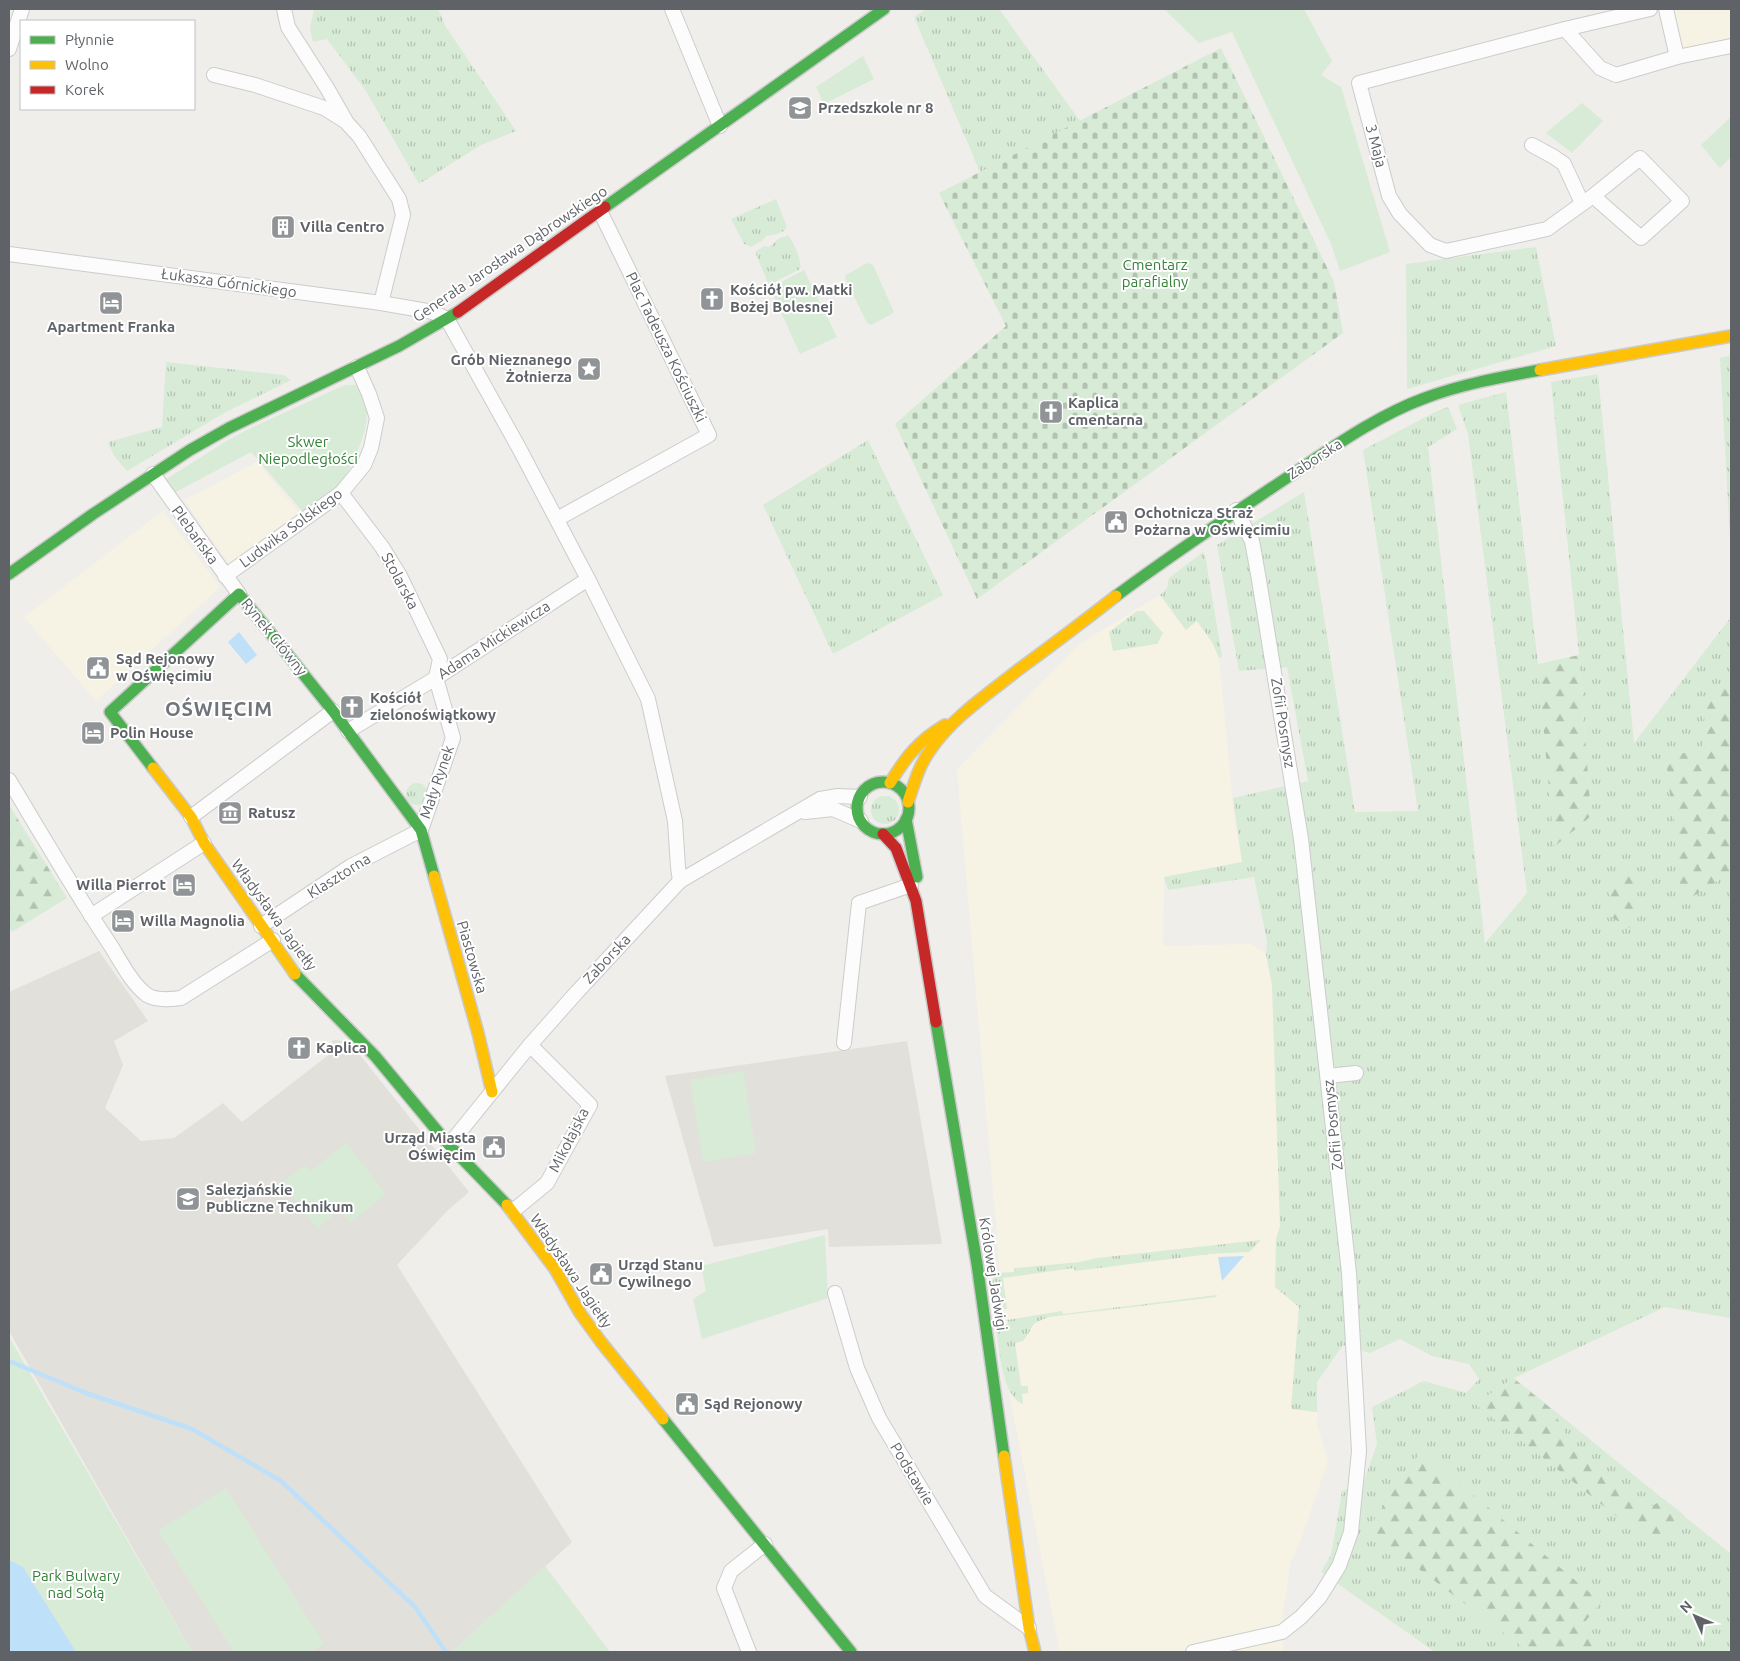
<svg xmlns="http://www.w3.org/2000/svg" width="1740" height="1661" viewBox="0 0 1740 1661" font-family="Ubuntu,sans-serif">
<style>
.commercial{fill:#f7f3e4}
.education{fill:#e2e0da}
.grass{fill:url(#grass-tufts)}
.forest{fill:url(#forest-firs)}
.cemetery{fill:url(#cemetery-stones)}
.green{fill:#d8ebd6}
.water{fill:#bfe0f9}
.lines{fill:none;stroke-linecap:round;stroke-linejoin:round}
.stream{stroke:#bfe0f9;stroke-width:4.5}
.street-casing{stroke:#cbcccc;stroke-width:16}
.fast-casing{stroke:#cacacb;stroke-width:14}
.slow-casing{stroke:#cacacb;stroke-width:14}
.jam-casing{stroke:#cacacb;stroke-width:14}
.street{stroke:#fdfcfc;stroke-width:14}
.fast{stroke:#4caf50;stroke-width:11}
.slow{stroke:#ffc107;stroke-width:11}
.jam{stroke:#c62828;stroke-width:11}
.labels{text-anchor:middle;stroke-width:4;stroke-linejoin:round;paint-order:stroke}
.poi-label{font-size:15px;font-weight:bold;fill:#5f6368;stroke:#fff;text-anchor:start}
.street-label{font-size:15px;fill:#5f6368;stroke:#fff}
.park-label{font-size:15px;fill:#348238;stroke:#fff}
.district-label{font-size:20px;font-weight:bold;letter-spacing:1px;fill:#70757a;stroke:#fff}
</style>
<defs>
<pattern id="grass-tufts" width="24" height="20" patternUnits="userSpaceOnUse" patternTransform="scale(1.25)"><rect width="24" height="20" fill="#d8ebd6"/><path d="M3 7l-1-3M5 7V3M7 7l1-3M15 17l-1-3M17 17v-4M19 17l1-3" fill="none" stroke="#b2c2b1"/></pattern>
<pattern id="forest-firs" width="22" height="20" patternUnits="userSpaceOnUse" patternTransform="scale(1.25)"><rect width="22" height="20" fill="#d8ebd6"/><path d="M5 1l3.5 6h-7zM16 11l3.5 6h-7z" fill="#b2c2b1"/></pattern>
<pattern id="cemetery-stones" width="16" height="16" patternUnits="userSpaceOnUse" patternTransform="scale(1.25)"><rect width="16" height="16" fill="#d8ebd6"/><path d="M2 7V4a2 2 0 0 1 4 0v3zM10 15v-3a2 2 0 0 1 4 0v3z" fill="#b2c2b1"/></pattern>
</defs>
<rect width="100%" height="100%" fill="#efeeea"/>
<g class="commercial">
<polygon points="1673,9 1731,9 1731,38 1682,50"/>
<polygon points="257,462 302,516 229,564 184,500"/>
<polygon points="163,511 220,587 96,701 24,617"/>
<polygon points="1160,595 1185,630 1196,621 1212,642 1219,658 1234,816 1242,862 1164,877 1163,946 1251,944 1266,954 1272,985 1280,1226 1299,1306 1291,1408 1317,1412 1317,1425 1328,1461 1300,1542 1291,1561 1282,1618 1283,1652 1060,1652 1011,1402 957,769 1080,644"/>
</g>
<g class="education">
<polygon points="99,951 148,1021 114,1041 123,1065 105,1108 141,1141 174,1138 223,1103 242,1122 331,1053 332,1040 361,1042 360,1055 469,1192 448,1210 397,1265 572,1542 452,1652 192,1652 9,1331 9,992"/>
<polygon points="907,1041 942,1244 829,1247 828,1229 714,1247 665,1076"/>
</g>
<g class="grass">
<polygon points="314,9 438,9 446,27 516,131 481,145 419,184 366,91 327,39 313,42 310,28"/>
<polygon points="926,9 999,9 1080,121 980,172 914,17"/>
<path d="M 776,199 L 787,227 C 782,235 774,234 766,236 L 763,240 L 751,247 L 744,244 L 731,219 Z"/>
<path d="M 788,235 C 794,243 802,260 800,269 L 769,285 L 755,252 L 764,246 C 772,248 772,245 777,240 C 779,238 785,237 788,235 Z"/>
<polygon points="1536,247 1556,346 1407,389 1406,264"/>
<polygon points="1731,355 1731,556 1720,358"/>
<polygon points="166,362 284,375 291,380 224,413 127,471 114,456 108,442 162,427"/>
<polygon points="1598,374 1634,743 1731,617 1731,1318 1665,1307 1514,1378 1731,1554 1731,1652 1435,1652 1321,1572 1331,1555 1342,1491 1363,1483 1377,1444 1372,1407 1424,1381 1466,1393 1479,1379 1469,1364 1432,1356 1400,1339 1370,1353 1343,1345 1317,1382 1317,1412 1291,1409 1299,1307 1275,1287 1276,1239 1280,1226 1272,985 1266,954 1267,941 1254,877 1168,890 1164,877 1242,862 1233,798 1308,781 1287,667 1239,671 1217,545 1304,492 1355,812 1418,811 1363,450 1437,411 1448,407 1457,429 1428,447 1485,943 1527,893 1468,434 1458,405 1506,392 1538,664 1555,846 1591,816 1579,655 1551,382"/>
<polygon points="868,440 943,595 833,654 763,505"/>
<polygon points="1203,552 1205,555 1222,656 1219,658 1212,642 1197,621 1186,630 1160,595 1167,588 1169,578"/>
<polygon points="1137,611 1144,611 1163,633 1157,644 1113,651 1109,632"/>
<circle cx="417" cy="794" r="11"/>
<circle cx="885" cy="810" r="14"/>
<path d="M 1261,1240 L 1249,1252 L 1210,1254 L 1075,1271 L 1074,1268 L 1003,1278 L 1007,1309 L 1002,1309 L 1002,1306 L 992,1304 C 990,1291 988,1283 997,1273 L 1014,1272 L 1015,1268 L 1080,1262 L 1097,1258 Z"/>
<path d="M 1217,1295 L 1216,1297 L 1049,1317 C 1026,1325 1036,1326 1023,1341 L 1015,1343 L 1021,1386 L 1028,1386 L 1028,1393 L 1022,1394 L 1023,1404 C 1002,1397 999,1347 996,1328 L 1002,1324 L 1008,1324 L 1007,1320 L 1062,1311 L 1063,1314 Z"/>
</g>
<g class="forest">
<polygon points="1579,655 1591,816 1554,847 1538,664"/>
<polygon points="1731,674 1731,875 1722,878 1692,897 1681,893 1666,759 1702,747 1706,699"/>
<polygon points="9,805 67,898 12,932 9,926"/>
<polygon points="1637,873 1633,930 1611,917 1607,876"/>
<polygon points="1513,1378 1553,1410 1573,1449 1647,1509 1664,1499 1685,1516 1654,1546 1475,1404"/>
<polygon points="1421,1451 1601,1602 1581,1627 1613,1652 1529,1652 1367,1530"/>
</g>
<polygon class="cemetery" points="1221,48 1334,282 1343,333 977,599 895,424 1006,326 939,193"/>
<g class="green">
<polygon points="1164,9 1304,9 1332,61 1321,75 1341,87 1390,252 1340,271 1331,244 1232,32 1199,43"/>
<polygon points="863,56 874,79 824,104 816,87"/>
<polygon points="1582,103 1603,121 1572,153 1546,133"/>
<polygon points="1731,117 1731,157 1720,168 1701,145"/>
<polygon points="867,263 873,265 894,312 892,314 871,325 867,323 845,278 846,275"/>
<polygon points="804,270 837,337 800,354 770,288"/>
<polygon points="345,385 356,385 368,409 365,430 355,459 338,488 303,512 251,452 174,493 165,480 228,440 253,427"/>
<polygon points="743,1071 756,1153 703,1162 690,1080"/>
<polygon points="346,1143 386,1194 350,1223 340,1210 317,1228 281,1183 305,1165 310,1171"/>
<polygon points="825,1235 828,1298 702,1339 693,1299 706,1291 701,1266"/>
<polygon points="9,1337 192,1652 9,1652"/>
<polygon points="226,1488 324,1644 310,1652 234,1652 158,1531"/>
<polygon points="545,1566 610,1652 452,1652"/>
</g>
<g class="water">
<polygon points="239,632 257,655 246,664 228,642"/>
<polygon points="1244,1256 1222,1281 1218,1257"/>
<polygon points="9,1560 23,1567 76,1652 9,1652"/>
</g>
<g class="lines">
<polyline class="stream" points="9,1361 86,1393 192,1429 281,1481 415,1607 446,1652"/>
<defs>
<g id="street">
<polyline points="284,9 288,27 327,88 347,123 359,136 399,199 403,215 381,303"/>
<polyline points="672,9 720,126"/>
<polyline points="1650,9 1565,29 1600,68 1616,75 1677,57 1731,46"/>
<polyline points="1666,9 1677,57"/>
<polyline points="1565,29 1359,83 1389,196 1400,214 1430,245 1446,251 1547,229 1593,196"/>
<polyline points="9,49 22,9"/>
<polyline points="214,75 255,85 324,108 345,121"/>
<polyline points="1532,145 1554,157 1564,164 1582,203"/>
<polygon points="1640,158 1682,201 1641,238 1593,196"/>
<polyline points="9,254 381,303 433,312 447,319 519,448 588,579 648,699 675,821 678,867 680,881"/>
<polyline points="153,474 239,594"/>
<polyline points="557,519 709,435 600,211"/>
<polyline points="225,576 341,493 364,465 371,448 377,418 369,394 357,367"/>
<polyline points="348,731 436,678 588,579"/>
<path d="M 9,780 C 42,835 75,892 111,946 C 121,962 132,984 147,995 C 157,1001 171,999 181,998 L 273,940"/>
<polyline points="805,812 833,809 861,821"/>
<polyline points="191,817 333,711"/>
<polyline points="91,916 204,843"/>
<polyline points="261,926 351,866 421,830 453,738 436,678 440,659 400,576 382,547 341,493"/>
<polyline points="844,1043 859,903 911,885"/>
<polyline points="1328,1076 1356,1073"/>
<polyline points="449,1145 530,1045 577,992 680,881 820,799 838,796 860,797"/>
<polyline points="513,1211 547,1183 590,1105 530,1045"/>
<polyline points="835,1293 857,1368 879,1418 985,1596 1029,1628"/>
<polyline points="749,1652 724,1588 731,1571 765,1544"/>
<polyline points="1193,1652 1282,1632 1301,1617 1319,1598 1339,1566 1351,1532 1359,1451 1349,1273 1301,839 1258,574 1252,541 1236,510"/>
</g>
<g id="fast">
<polyline points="605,207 884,9"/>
<polyline points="9,574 93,514 190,450 229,428 399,346 458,312"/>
<path d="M 1116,596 C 1172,554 1230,516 1288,477 C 1332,448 1376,416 1425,398 C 1462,384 1502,377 1540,370"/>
<polyline points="153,768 110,712 239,594 333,711 421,830 434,876"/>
<circle cx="883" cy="808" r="26"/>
<polyline points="906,819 917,877"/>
<polyline points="295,974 375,1056 449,1145 507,1205"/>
<polyline points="936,1022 977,1264 1004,1456"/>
<polyline points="663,1419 851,1652"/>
</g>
<g id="slow">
<polyline points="1540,370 1731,336"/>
<polyline points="153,768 191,817 204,843 295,974"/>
<path d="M 890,783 C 906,757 918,741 945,725"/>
<path d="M 908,802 C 914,784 919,765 931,749 C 953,717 988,694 1018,670 C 1051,646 1084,621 1116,596"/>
<polyline points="434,876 478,1033 492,1092"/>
<polyline points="507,1205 555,1269 580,1313 601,1342 663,1419"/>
<polyline points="1004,1456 1029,1628 1035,1652"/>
</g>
<g id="jam">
<polyline points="458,312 605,207"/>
<polyline points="883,834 896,848 916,901 936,1022"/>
</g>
</defs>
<use href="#street" class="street-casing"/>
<use href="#fast" class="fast-casing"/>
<use href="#slow" class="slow-casing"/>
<use href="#jam" class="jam-casing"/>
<use href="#street" class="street"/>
<use href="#fast" class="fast"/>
<use href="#slow" class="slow"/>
<use href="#jam" class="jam"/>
</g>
<defs>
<symbol id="school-square" viewBox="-11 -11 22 22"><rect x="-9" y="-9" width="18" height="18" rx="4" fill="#919496" stroke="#fff"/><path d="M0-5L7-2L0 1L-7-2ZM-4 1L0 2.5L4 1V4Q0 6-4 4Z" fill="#fff"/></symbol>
<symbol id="building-square" viewBox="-11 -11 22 22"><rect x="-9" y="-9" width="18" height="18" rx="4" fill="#919496" stroke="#fff"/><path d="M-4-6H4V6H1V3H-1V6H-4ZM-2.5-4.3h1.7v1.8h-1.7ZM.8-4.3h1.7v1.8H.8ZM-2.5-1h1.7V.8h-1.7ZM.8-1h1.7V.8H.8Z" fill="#fff"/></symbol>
<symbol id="church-square" viewBox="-11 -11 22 22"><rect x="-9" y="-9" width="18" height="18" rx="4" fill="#919496" stroke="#fff"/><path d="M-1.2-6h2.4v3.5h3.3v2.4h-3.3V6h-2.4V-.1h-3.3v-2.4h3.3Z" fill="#fff"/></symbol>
<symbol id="hotel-square" viewBox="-11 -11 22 22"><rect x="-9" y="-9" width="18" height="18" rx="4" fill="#919496" stroke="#fff"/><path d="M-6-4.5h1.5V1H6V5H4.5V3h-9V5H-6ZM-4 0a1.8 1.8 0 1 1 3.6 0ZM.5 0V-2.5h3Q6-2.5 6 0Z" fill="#fff"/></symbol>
<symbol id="sight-square" viewBox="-11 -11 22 22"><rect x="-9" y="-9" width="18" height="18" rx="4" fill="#919496" stroke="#fff"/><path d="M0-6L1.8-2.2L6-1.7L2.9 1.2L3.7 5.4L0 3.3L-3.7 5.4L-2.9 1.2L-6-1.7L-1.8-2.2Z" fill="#fff"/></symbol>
<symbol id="civic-square" viewBox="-11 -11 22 22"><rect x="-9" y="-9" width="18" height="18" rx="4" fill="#919496" stroke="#fff"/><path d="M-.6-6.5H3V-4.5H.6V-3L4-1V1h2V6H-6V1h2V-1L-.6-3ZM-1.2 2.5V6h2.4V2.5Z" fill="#fff"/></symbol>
<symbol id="museum-square" viewBox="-11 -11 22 22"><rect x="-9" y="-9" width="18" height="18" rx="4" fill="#919496" stroke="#fff"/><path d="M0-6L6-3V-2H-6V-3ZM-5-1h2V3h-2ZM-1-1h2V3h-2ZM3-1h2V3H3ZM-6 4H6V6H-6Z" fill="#fff"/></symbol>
</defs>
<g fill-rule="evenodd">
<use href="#school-square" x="786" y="94" width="28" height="28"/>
<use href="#building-square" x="269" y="213" width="28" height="28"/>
<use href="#church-square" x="698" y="285" width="28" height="28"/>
<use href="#hotel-square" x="97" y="289" width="28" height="28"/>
<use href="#sight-square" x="575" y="355" width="28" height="28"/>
<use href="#church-square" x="1037" y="398" width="28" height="28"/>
<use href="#civic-square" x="1102" y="508" width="28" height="28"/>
<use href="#civic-square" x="84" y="654" width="28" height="28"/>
<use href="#church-square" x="338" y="693" width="28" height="28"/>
<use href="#hotel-square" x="79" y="719" width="28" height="28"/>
<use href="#museum-square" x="216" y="799" width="28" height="28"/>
<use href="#hotel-square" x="170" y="871" width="28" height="28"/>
<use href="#hotel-square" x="109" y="907" width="28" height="28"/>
<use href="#church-square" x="285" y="1034" width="28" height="28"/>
<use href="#civic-square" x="480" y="1133" width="28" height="28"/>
<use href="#school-square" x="174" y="1185" width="28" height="28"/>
<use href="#civic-square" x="587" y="1260" width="28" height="28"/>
<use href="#civic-square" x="673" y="1390" width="28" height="28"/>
</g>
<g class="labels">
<g class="poi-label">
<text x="818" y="113">Przedszkole nr 8</text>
<text x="300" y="232">Villa Centro</text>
<text x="730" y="295">Kościół pw. Matki<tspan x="730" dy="17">Bożej Bolesnej</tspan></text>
<text x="111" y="332" text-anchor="middle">Apartment Franka</text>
<text x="572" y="365" text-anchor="end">Grób Nieznanego<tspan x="572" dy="17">Żołnierza</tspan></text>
<text x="1068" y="408">Kaplica<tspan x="1068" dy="17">cmentarna</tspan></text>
<text x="1134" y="518">Ochotnicza Straż<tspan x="1134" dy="17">Pożarna w Oświęcimiu</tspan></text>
<text x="116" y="664">Sąd Rejonowy<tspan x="116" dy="17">w Oświęcimiu</tspan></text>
<text x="370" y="703">Kościół<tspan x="370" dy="17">zielonoświątkowy</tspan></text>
<text x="110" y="738">Polin House</text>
<text x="248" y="818">Ratusz</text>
<text x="166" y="890" text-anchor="end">Willa Pierrot</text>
<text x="140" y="926">Willa Magnolia</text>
<text x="316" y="1053">Kaplica</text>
<text x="476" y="1143" text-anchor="end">Urząd Miasta<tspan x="476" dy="17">Oświęcim</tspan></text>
<text x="206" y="1195">Salezjańskie<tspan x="206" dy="17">Publiczne Technikum</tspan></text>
<text x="618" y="1270">Urząd Stanu<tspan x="618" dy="17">Cywilnego</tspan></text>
<text x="704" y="1409">Sąd Rejonowy</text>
</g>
<g class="street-label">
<text transform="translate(1376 146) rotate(75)" y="5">3 Maja</text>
<text transform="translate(510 254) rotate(-34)" y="5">Generała Jarosława Dąbrowskiego</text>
<text transform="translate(229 283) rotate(8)" y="5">Łukasza Górnickiego</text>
<text transform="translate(666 347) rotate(64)" y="5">Plac Tadeusza Kościuszki</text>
<text transform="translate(1315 459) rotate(-33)" y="5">Zaborska</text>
<text transform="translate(291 528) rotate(-36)" y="5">Ludwika Solskiego</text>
<text transform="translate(195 535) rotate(54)" y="5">Plebańska</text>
<text transform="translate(400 581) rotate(62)" y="5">Stolarska</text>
<text transform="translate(274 637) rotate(51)" y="5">Rynek Główny</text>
<text transform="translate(494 640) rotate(-33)" y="5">Adama Mickiewicza</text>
<text transform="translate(1283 723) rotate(81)" y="5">Zofii Posmysz</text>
<text transform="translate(437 782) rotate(-71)" y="5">Mały Rynek</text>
<text transform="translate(339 876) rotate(-32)" y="5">Klasztorna</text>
<text transform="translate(274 915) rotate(54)" y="5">Władysława Jagiełły</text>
<text transform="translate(472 957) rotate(74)" y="5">Piastowska</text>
<text transform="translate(607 959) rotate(-47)" y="5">Zaborska</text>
<text transform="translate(1333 1125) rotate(-96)" y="5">Zofii Posmysz</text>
<text transform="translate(569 1140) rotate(-63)" y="5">Mikołajska</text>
<text transform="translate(571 1271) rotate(56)" y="5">Władysława Jagiełły</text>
<text transform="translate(993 1274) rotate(81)" y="5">Królowej Jadwigi</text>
<text transform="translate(912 1474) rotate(59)" y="5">Podstawie</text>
</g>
<g class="park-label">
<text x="1155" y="270">Cmentarz<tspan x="1155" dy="17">parafialny</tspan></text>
<text x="308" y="447">Skwer<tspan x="308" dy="17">Niepodległości</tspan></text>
<text x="76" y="1581">Park Bulwary<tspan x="76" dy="17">nad Sołą</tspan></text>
</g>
<g class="district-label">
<text x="219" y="716">OŚWIĘCIM</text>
</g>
</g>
<rect width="1740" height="1661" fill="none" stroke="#5f6368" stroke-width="20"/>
<rect x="20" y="20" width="175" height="90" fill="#ffffff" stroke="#bfc1c3"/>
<rect x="30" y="36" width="25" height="8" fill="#4caf50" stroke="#bfc1c3"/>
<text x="65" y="45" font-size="15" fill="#5f6368">Płynnie</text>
<rect x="30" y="61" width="25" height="8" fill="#ffc107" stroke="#bfc1c3"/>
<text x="65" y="70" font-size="15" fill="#5f6368">Wolno</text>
<rect x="30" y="86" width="25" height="8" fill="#c62828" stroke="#bfc1c3"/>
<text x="65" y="95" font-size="15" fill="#5f6368">Korek</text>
<g transform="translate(1695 1616) rotate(315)" stroke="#ffffff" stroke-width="4" paint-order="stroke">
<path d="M0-4L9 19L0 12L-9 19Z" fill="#5f6368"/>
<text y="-8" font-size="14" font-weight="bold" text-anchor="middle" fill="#5f6368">N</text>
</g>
</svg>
